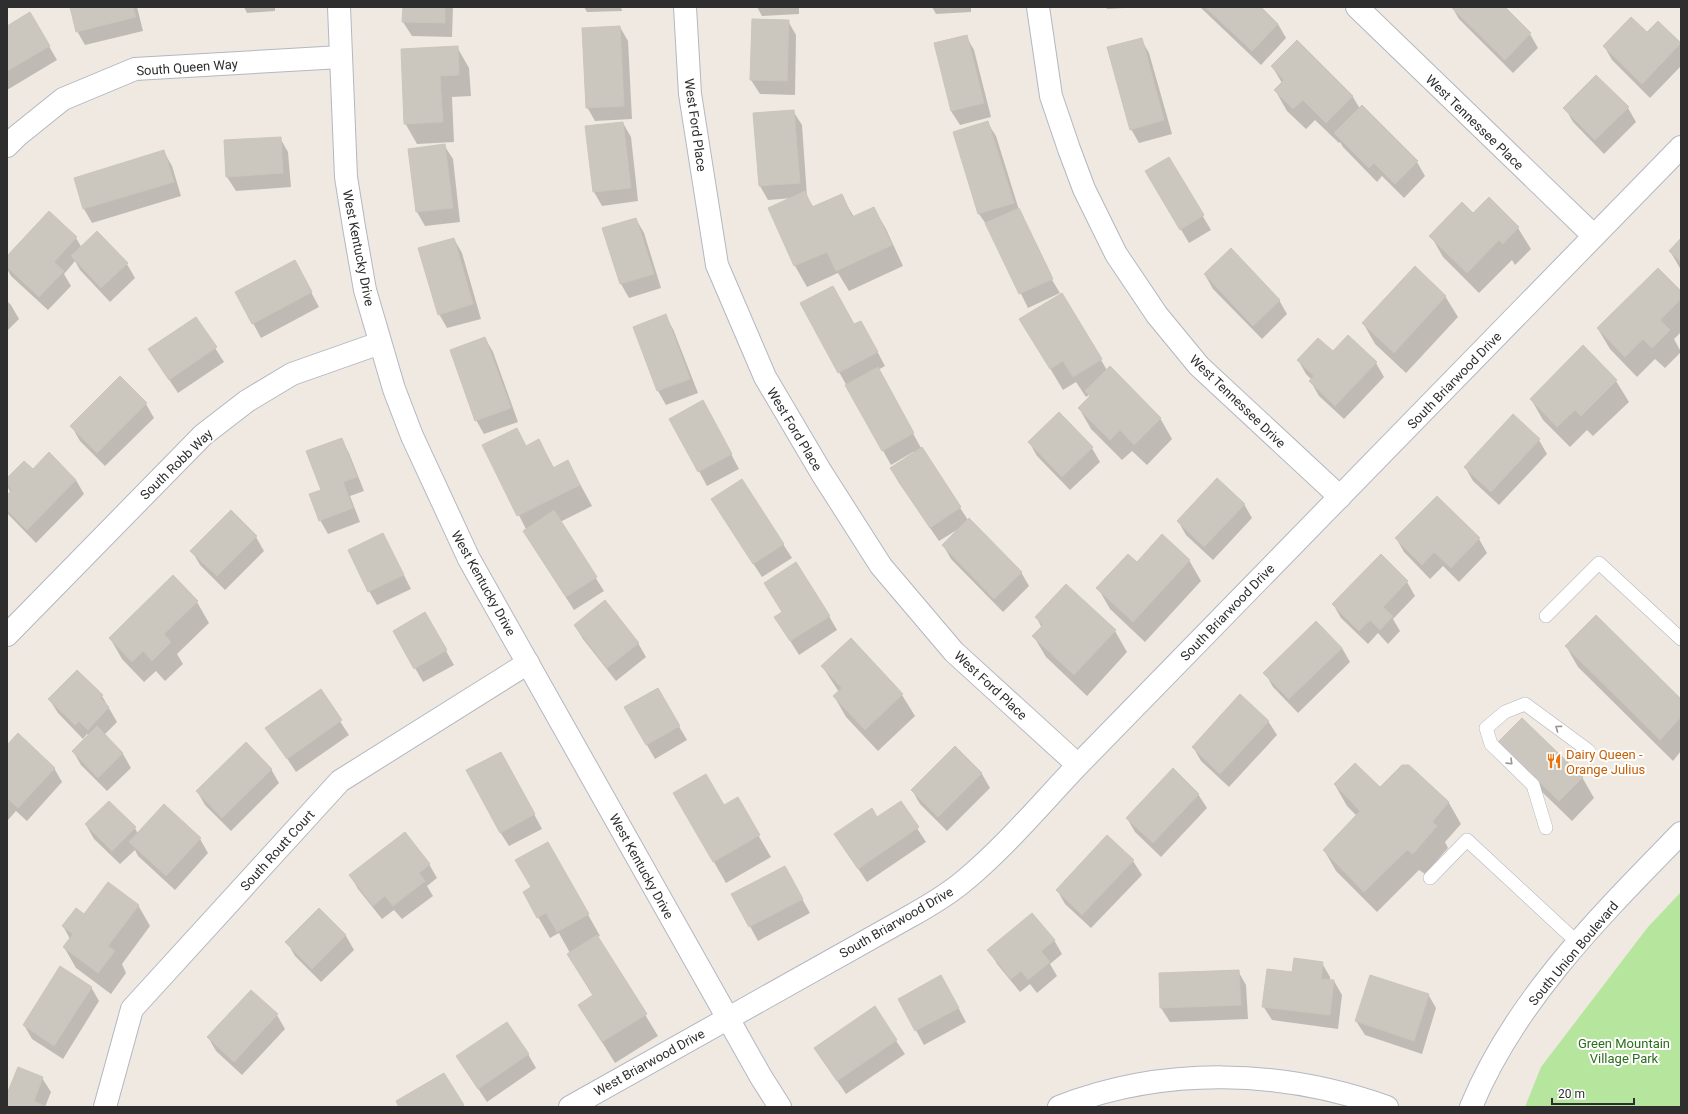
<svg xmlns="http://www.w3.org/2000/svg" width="1688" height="1114" viewBox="0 0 1688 1114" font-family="Roboto,sans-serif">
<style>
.green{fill:#b6e59e}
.shadow{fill:#0003}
.building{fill:#cbc7bf;stroke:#cbc5ba}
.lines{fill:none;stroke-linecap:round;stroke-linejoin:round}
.service-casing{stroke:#b4b7c1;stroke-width:14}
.minor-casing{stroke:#b4b7c1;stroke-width:24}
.secondary-casing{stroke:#b4b7c1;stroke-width:24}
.service{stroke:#fff;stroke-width:13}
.minor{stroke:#fff;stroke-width:22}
.secondary{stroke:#fff;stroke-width:22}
.oneway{stroke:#969696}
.labels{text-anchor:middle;stroke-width:4;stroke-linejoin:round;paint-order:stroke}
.street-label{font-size:13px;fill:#2e2e2e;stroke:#fff}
.food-label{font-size:13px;fill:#c56008;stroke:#fff;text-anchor:start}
.park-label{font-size:13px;fill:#2c6e1b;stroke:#fff}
</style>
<rect width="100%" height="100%" fill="#efe9e1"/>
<polygon class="green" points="1681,892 1681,1107 1525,1107 1541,1067 1648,927"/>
<g class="shadow">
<polygon points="71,7 137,7 143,31 85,45 77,31"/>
<polygon points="244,7 275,7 275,11 247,13"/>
<polygon points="404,7 453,7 452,37 412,36 403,22"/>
<polygon points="584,7 621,7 622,11 587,12"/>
<polygon points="757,7 799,7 799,14 762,16"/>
<polygon points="932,7 971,7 971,12 936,14"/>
<polygon points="1106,7 1142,7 1107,9"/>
<polygon points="1200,7 1259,7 1278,24 1286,38 1261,65"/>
<polygon points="1452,7 1503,7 1530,34 1538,48 1513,73 1459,19"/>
<polygon points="30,13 57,60 7,90 7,27"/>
<polygon points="788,21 796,35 795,95 760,94 751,80"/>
<polygon points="1658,22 1681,45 1681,66 1650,98 1612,60 1604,46 1647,34"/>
<polygon points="620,27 628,41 632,119 595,121 587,107"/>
<polygon points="966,36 974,50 991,117 960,125 951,111"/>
<polygon points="1141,39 1149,53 1172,134 1139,143 1131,129"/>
<polygon points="1297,41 1353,97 1360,109 1417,162 1425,176 1404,198 1382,176 1377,182 1343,147 1340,142 1339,143 1315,120 1306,129 1287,111 1275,90 1282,83 1272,66"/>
<polygon points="457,47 469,68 471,96 452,97 454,142 417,144 405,123"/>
<polygon points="1565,108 1628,108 1636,122 1604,154 1573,122"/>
<polygon points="793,111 802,125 807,197 814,208 841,195 854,217 874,208 886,229 903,266 849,291 838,273 807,287 795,266 769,209 793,198 768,200 760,186"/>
<polygon points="987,122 996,136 1019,210 1051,274 1049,275 1060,293 1028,308 988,227 979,214 954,132"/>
<polygon points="623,123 631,137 638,201 602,206 594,192"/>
<polygon points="280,138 288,152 291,187 236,191 227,177"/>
<polygon points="444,145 453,159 460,222 425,226 417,212 409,150"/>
<polygon points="164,152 172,166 181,196 92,223 84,209 75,178"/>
<polygon points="1169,159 1211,230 1189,243 1147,172"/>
<polygon points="1489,199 1518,228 1531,249 1515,265 1512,260 1479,293 1443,257 1431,236 1473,214"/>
<polygon points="636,219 644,233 661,288 629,298 621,284 603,229"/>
<polygon points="76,238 82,248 127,264 135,278 110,302 80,270 75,261 64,274 71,286 48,310 11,276 7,269 7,258"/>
<polygon points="454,239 462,253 481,319 447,328 439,314"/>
<polygon points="1681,240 1681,270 1670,251"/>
<polygon points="302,275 319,307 261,338 236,292"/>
<polygon points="1205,275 1279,300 1287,314 1262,339 1213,289"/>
<polygon points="1681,292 1681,332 1674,339 1681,352 1665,368 1655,359 1637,377 1610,349 1598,329"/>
<polygon points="1061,294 1107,370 1160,418 1172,439 1147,465 1132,451 1122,460 1091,429 1079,408 1090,398 1089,395 1086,397 1076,382 1063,390 1033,340"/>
<polygon points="1445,296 1458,317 1406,373 1375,344 1363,323"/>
<polygon points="7,301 11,305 19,319 7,331"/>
<polygon points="801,304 854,326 869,336 885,366 878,370 921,448 968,520 1021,572 1029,586 1003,612 951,559 943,545 960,528 939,541 899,483 891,469 914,454 913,452 891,465"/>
<polygon points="665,315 673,329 698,393 666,405 658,391 634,327"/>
<polygon points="196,318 224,362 178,393 149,350"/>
<polygon points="1348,337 1376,363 1384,377 1344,419 1319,396 1311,382 1312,380 1306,374 1298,360 1333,353"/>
<polygon points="485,338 493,352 518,422 484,434 476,420"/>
<polygon points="1583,347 1616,381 1629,402 1593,436 1587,430 1570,447 1543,420 1531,399"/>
<polygon points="146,404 154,418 105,466 80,441 72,427"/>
<polygon points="711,416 739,469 707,486 671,419"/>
<polygon points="516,429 526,447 539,440 554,468 568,462 592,506 560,522 604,591 574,610 532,545 526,529 483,445"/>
<polygon points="341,439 349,453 364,491 350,496 360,522 328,534 320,520 322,490"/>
<polygon points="1539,440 1547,454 1499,505 1473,481 1465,467"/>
<polygon points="1029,442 1092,448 1100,462 1070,490 1037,456"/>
<polygon points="33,470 76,480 84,494 36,543 7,513 7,497 11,493 7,486 7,479"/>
<polygon points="742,480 792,558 762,577 720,513"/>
<polygon points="1437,497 1479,539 1487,553 1459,582 1443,566 1430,579 1404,552 1396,538"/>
<polygon points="1244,504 1252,518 1213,560 1186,535 1178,521"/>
<polygon points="383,534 411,589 377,605 369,591"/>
<polygon points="256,537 264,551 225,590 200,565 192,551"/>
<polygon points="1381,556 1407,582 1415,596 1393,619 1400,631 1388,644 1378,633 1368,644 1341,618 1333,604"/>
<polygon points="1189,560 1201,581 1145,642 1110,609 1098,588 1137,563"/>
<polygon points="1066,585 1115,631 1127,652 1087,696 1046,657 1034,637 1042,628 1036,617"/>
<polygon points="197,602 209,623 177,654 183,664 165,681 156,671 144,682 122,659 110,638"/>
<polygon points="783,613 829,616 837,630 799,655 784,631"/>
<polygon points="425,614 454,665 423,682 394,631"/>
<polygon points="575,626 638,643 646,657 616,681 583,639"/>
<polygon points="851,640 902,695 915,716 878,751 846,717 834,696 839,692 822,666"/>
<polygon points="1566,646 1681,700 1681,751 1673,761 1578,667"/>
<polygon points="1342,648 1350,662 1298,713 1273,687 1265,673"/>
<polygon points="657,689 687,740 655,759 625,707"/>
<polygon points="320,691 349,735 296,772 267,728"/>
<polygon points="102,696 117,722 104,735 123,754 131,768 107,791 81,765 73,751 89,736 87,734 83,739 58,713 49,699"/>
<polygon points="1268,721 1277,735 1229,787 1201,761 1193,747"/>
<polygon points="7,746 54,768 62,782 27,821 16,811 8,820 7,819"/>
<polygon points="955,747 982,774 990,788 947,831 920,804 912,790"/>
<polygon points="1512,763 1582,777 1594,798 1572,821"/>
<polygon points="1409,766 1449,803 1461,824 1445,842 1448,848 1425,874 1419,870 1377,912 1336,871 1324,850 1357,816 1347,806 1335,785 1380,788"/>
<polygon points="509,767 542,829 509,846 500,832"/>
<polygon points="271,769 279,783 231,831 205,805 197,791"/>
<polygon points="674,793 724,807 737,799 771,857 726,883"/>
<polygon points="1198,794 1207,808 1161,857 1135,832 1127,818"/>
<polygon points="900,802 926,842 867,882 835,834 877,818"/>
<polygon points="164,805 200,839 208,853 175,890 138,856 135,850 120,864 94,839 86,825 135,828 138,834"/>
<polygon points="1108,836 1133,861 1142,875 1091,928 1065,904 1057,890"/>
<polygon points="548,843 600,936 598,937 658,1036 615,1063 592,1026 593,996 568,954 570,953 559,933 550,938 538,917 532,888"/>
<polygon points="429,864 437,878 427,886 433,896 402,919 394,910 382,919 358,889 350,875"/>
<polygon points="792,881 810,913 758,941 733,895"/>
<polygon points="138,905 150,926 122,964 126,973 111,994 76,968 64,947 70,939 63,926 85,915"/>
<polygon points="319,909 346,936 354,950 321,982 295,956 287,942"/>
<polygon points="1054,940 1062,954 1050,964 1057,976 1037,993 1030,984 1020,992 997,964 989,950"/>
<polygon points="1322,963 1330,977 1330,981 1334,981 1342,995 1338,1029 1272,1020 1263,1006 1293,973"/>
<polygon points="1238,971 1246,985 1248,1019 1170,1022 1161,1008 1160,974"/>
<polygon points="91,987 99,1001 63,1059 32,1039 24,1025"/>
<polygon points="949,990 966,1022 924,1045 899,999"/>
<polygon points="251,991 277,1015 285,1029 242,1075 216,1051 208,1037"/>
<polygon points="1428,994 1436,1008 1422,1054 1365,1035 1356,1021"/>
<polygon points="874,1008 905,1054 846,1094 815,1048"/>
<polygon points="528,1054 536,1068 487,1102 457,1057"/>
<polygon points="42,1078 51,1092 45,1107 7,1107 7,1097"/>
</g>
<g class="building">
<polygon points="70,7 133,7 136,17 76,32"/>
<polygon points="403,7 445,7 445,23 402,22"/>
<polygon points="1205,7 1261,7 1278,24 1252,51"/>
<polygon points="1451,7 1505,7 1531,33 1505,60"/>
<polygon points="30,12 50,46 7,71 7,26"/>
<polygon points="1631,17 1647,32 1658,21 1681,43 1642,84 1603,46"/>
<polygon points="752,19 789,20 787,81 750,80"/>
<polygon points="620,26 624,106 586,108 582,28"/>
<polygon points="967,35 984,103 951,111 934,43"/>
<polygon points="1142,38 1164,120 1130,130 1107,47"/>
<polygon points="1297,40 1353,96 1326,123 1303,100 1293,109 1274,90 1284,80 1271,66"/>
<polygon points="458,46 459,75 440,76 443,122 404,124 401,49"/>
<polygon points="1596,75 1629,107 1595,140 1563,108"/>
<polygon points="1362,105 1418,161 1395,184 1374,163 1369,168 1334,133"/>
<polygon points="794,110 800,183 759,186 753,113"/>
<polygon points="988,121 1014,203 978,214 953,132"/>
<polygon points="623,122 631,188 593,192 585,126"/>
<polygon points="281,137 283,173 226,177 224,140"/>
<polygon points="445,144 453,208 416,212 408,149"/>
<polygon points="164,150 174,182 83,209 74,178"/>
<polygon points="1169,157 1204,215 1180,230 1145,171"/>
<polygon points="805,191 812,207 842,194 852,217 874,207 892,245 836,271 827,252 794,266 768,208"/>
<polygon points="1489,197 1519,227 1503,244 1499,240 1467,273 1429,236 1462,202 1473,213"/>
<polygon points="1019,208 1053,279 1019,294 985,223"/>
<polygon points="49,211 77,237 54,262 64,271 39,297 7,267 7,256"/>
<polygon points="636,218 654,274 620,284 602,228"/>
<polygon points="97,231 128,263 101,288 71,256"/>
<polygon points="454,238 473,304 438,315 418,248"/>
<polygon points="1681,238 1681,262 1669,251"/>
<polygon points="1231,248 1280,300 1253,326 1204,274"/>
<polygon points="295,260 312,292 252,324 235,292"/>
<polygon points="1415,266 1446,296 1394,353 1362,323"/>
<polygon points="1658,268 1681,291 1681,299 1660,320 1670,330 1652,348 1643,339 1625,357 1597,328"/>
<polygon points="833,286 854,324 861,321 878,352 838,373 800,303"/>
<polygon points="1062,293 1102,359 1073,377 1063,361 1050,369 1019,319"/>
<polygon points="666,314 690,379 657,391 633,327"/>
<polygon points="196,317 217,347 169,380 148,349"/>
<polygon points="1348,335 1377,362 1335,406 1309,381 1314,376 1297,360 1318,338 1333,351"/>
<polygon points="485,337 511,408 475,421 450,350"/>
<polygon points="1583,345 1617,380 1581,416 1575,410 1557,427 1530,399"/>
<polygon points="1110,366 1161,418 1134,445 1120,430 1110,440 1078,408 1090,396 1085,391"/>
<polygon points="878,367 914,433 882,451 845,385"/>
<polygon points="120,376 147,403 97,453 70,426"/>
<polygon points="703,400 732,454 698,472 669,419"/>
<polygon points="1059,412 1093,447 1062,477 1028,442"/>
<polygon points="1513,414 1540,439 1491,492 1464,467"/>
<polygon points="517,428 526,446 539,439 553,468 568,460 580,485 517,516 482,445"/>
<polygon points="342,438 357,477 343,482 353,508 319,521 309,494 321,490 306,451"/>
<polygon points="922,447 961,507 930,528 890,468"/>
<polygon points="49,452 76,480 27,530 7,510 7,495 12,490 7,485 7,478 24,461 33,469"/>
<polygon points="1217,478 1245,504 1204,547 1177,521"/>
<polygon points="742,479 784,544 753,564 711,499"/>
<polygon points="1437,496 1480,538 1451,568 1434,552 1422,565 1395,538"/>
<polygon points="231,510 257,536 217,576 190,551"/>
<polygon points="554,510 597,577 566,597 523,531"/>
<polygon points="969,518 1022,572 994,599 942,545"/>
<polygon points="383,533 404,575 368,592 348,550"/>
<polygon points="1162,534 1190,560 1133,622 1096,588 1128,554 1137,562"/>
<polygon points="1381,554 1408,581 1383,607 1393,616 1380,630 1370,620 1359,631 1332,604"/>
<polygon points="796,562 830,616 790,641 774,617 782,612 764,583"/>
<polygon points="173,575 198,601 164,634 171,642 152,661 143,651 132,662 109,638"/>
<polygon points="1066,584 1116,630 1074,675 1032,636 1043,625 1035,617"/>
<polygon points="605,600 639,643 607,668 574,625"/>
<polygon points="425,612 447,650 414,669 393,631"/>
<polygon points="1596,615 1681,699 1681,717 1660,740 1565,646"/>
<polygon points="1316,621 1342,648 1289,699 1263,673"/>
<polygon points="851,638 903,694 865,730 833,696 842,688 821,666"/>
<polygon points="77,670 103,695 100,698 109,707 88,730 79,721 75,725 48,699"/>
<polygon points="658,688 680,726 646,745 624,707"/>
<polygon points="321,689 342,720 287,759 265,728"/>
<polygon points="1240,694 1269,721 1220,774 1192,747"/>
<polygon points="1522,718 1583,777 1559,801 1498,742"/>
<polygon points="97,726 123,753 98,778 72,751"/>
<polygon points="18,733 55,768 18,808 7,798 7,745"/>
<polygon points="246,742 272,769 222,818 196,791"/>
<polygon points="955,746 982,773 938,817 911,790"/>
<polygon points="501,752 535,814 500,833 466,770"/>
<polygon points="1355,763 1380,787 1402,765 1409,765 1449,802 1432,822 1437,826 1413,854 1407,850 1364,892 1323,850 1360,811 1334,784"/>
<polygon points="1173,768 1199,794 1153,843 1126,818"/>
<polygon points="706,774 724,805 738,797 760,835 713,862 673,793"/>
<polygon points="109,801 136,827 112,851 85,824"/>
<polygon points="901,801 919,827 858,869 834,834 872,808 877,817"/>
<polygon points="164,804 201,838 166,876 129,842"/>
<polygon points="405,832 430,864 419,873 425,881 393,906 385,896 373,906 349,875"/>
<polygon points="1107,835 1134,860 1082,915 1056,890"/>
<polygon points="548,842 589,914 557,932 546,913 537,918 523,892 531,887 515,860"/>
<polygon points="785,866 803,899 749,927 731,894"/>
<polygon points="108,882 139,905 108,946 115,951 98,973 63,947 73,934 62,926 76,908 84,914"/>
<polygon points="319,908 346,935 312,969 285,942"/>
<polygon points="1032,913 1055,940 1041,951 1050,962 1028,980 1021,971 1011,979 987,950"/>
<polygon points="597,935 647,1014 602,1042 578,1005 593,995 567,954"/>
<polygon points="1294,958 1323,962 1321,979 1334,980 1330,1015 1262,1007 1267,969 1292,972"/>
<polygon points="60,966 92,987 54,1046 23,1025"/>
<polygon points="1239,970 1241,1005 1160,1008 1159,973"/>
<polygon points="941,975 959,1008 915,1031 898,999"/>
<polygon points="1370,975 1429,994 1414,1041 1355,1021"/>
<polygon points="251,990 278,1014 234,1062 207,1037"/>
<polygon points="875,1006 897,1040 837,1081 814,1048"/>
<polygon points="507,1022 529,1054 478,1089 456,1056"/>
<polygon points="18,1067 43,1077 34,1101 45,1106 44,1107 7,1107 7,1094"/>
<polygon points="444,1073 464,1105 461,1107 399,1107 396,1101"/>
</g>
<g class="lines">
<defs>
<g id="service">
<polyline points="1546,616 1599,563 1681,639"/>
<polyline points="1546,828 1533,785 1491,744 1486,728 1505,712 1525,704 1589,751"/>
<polyline points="1430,878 1467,840 1578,943"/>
</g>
<g id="minor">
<polyline points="339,7 346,177 354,227 365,290 394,389 412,436 469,559 761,1077 780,1107"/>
<polyline points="685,7 690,94 717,265 765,377 821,472 881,566 954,652 1078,765"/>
<polyline points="1038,7 1051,96 1069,149 1084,189 1116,254 1157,315 1199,366 1340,497"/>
<polyline points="1357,7 1594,236"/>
<polyline points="7,146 17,136 63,99 135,69 341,57"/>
<polyline points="7,635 203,435 247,401 292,374 380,343"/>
<polyline points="105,1107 132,1009 340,781 528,663"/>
<path d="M 570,1107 L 907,918 C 927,907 946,896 964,881 C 1005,847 1041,804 1078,765 L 1681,147"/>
<path d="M 1059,1107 C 1164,1066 1281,1069 1387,1107"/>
</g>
<path id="secondary" d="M 1471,1107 C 1515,1000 1601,915 1681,833"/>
</defs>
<use href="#service" class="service-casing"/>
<use href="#minor" class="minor-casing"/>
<use href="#secondary" class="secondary-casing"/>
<use href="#service" class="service"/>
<use href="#minor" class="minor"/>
<use href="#secondary" class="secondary"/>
</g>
<defs><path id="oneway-chevron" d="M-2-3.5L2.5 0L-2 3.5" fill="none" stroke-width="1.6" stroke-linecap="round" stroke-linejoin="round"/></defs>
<g class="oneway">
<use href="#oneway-chevron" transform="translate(1558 728) rotate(-144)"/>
<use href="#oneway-chevron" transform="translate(1510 762) rotate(44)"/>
</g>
<defs>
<symbol id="restaurant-bare" viewBox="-9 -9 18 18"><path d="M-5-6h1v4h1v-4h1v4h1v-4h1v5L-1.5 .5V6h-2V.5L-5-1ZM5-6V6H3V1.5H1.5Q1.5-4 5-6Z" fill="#e8710a" stroke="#fff" stroke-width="2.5" paint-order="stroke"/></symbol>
</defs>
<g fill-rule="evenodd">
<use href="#restaurant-bare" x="1543" y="750" width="22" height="22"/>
</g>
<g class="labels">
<g class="street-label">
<text transform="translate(187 67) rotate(-4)" y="5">South Queen Way</text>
<text transform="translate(1475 122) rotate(44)" y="5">West Tennessee Place</text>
<text transform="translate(696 125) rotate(82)" y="5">West Ford Place</text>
<text transform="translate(359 248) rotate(79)" y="5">West Kentucky Drive</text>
<text transform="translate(1454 380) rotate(-46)" y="5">South Briarwood Drive</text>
<text transform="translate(1238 401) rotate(44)" y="5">West Tennessee Drive</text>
<text transform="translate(795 429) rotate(59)" y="5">West Ford Place</text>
<text transform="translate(176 464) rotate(-44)" y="5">South Robb Way</text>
<text transform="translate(484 583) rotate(61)" y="5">West Kentucky Drive</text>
<text transform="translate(1227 612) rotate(-46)" y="5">South Briarwood Drive</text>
<text transform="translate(991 685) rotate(43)" y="5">West Ford Place</text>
<text transform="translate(277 850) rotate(-48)" y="5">South Routt Court</text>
<text transform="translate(642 866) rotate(61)" y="5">West Kentucky Drive</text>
<text transform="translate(896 922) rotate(-30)" y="5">South Briarwood Drive</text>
<text transform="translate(1573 953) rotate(-50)" y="5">South Union Boulevard</text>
<text transform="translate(649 1062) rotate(-29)" y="5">West Briarwood Drive</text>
</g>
<g class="food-label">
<text x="1566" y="759">Dairy Queen -<tspan x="1566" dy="15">Orange Julius</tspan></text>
</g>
<g class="park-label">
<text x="1624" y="1048">Green Mountain<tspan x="1624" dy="15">Village Park</tspan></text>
</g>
</g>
<rect width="1688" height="1114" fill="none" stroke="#2e2e2e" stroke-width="16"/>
<path d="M1552 1098v6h82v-6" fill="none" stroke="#2e2e2e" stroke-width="2"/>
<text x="1558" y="1098" font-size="12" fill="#2e2e2e" stroke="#ffffff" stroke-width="3" paint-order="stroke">20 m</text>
</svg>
